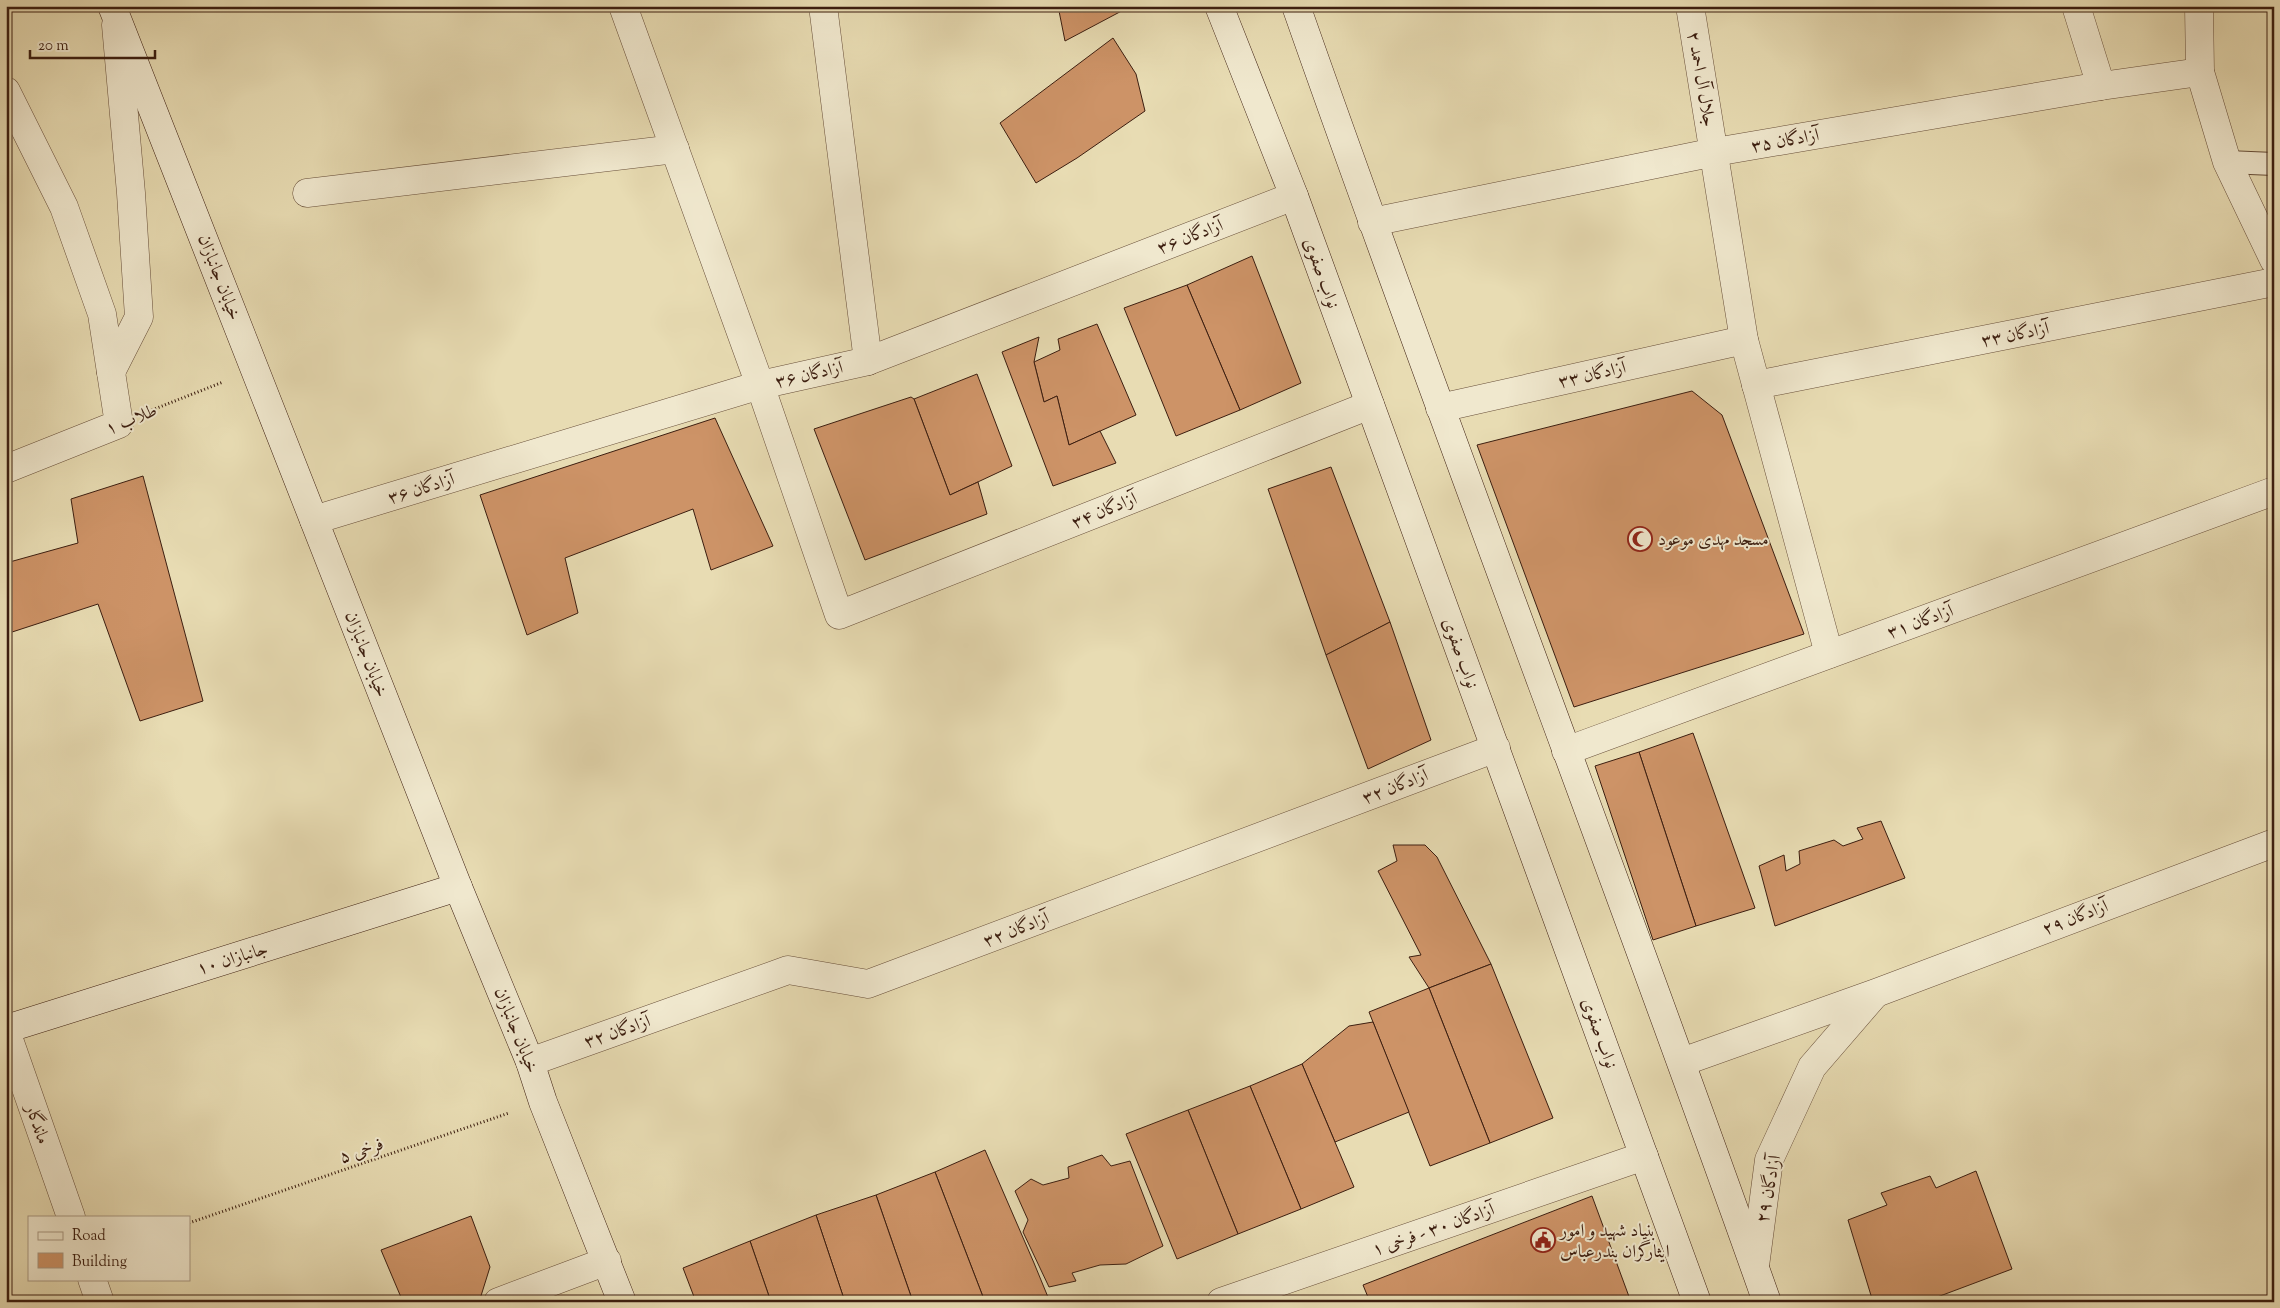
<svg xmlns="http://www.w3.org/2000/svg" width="2280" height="1308" viewBox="0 0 2280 1308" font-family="'Sorts Mill Goudy',Amiri,serif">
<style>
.building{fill:#cd9367;stroke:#3c1e10}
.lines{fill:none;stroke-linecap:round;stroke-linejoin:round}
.lane-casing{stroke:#674e39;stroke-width:24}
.street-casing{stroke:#674e39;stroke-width:29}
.secondary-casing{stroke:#3c1e10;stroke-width:29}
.path{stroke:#3c1e10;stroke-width:3;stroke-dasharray:1 2.5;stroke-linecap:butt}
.lane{stroke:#f0e8ce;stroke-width:22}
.street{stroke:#f0e8ce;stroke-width:28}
.secondary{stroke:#f0e8ce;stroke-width:28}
.labels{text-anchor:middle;stroke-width:4;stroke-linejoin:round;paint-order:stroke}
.street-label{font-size:18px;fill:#3c1e10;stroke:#f0e8ce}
.poi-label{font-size:18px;fill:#3c1e10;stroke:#f0e8ce;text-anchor:start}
</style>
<rect width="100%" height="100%" fill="#e8dcb3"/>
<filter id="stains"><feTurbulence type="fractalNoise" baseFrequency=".004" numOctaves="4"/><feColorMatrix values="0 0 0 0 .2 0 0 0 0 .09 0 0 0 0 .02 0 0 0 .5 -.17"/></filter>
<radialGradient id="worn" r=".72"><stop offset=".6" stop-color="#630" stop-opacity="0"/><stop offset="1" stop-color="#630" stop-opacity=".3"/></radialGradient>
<g class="building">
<polygon points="1058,6 1131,6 1065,41"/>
<polygon points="1113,38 1136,74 1145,111 1077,158 1036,183 1000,123"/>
<polygon points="1252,256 1301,383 1240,410 1187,285"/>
<polygon points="1187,285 1240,410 1176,436 1124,308"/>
<polygon points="1097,324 1136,415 1069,445 1057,396 1044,402 1034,362 1060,350 1058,339"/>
<polygon points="1039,337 1034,362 1044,402 1057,396 1069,445 1100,431 1116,463 1053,486 1002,352"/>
<polygon points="977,374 1012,466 950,495 914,399"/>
<polygon points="1692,391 1722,415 1804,634 1574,707 1477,445"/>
<polygon points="911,397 914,399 950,495 978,482 987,514 865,560 814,429"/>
<polygon points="715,418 773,546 711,570 693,509 565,558 578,613 527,635 480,495"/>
<polygon points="1331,467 1390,622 1326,655 1268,489"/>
<polygon points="143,476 203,701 140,721 98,604 6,634 6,563 78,543 71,499"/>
<polygon points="1390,622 1431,740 1368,769 1326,655"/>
<polygon points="1693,733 1755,908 1696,926 1639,752"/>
<polygon points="1639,752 1696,926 1653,940 1595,766"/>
<polygon points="1881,821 1905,878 1775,926 1759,866 1784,855 1786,871 1800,864 1799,851 1834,840 1843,846 1863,839 1857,828"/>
<polygon points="1393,845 1425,845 1437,857 1491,964 1429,988 1409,957 1421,955 1378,871 1397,861"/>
<polygon points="1491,964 1553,1118 1490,1143 1429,988"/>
<polygon points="1429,988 1490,1143 1430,1166 1369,1012"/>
<polygon points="1373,1022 1409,1112 1335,1142 1302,1064 1349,1026"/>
<polygon points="1302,1064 1354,1187 1301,1209 1250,1086"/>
<polygon points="1250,1086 1301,1209 1238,1234 1188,1110"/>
<polygon points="1188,1110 1238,1234 1177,1259 1126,1134"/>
<polygon points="985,1150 1034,1263 1050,1302 985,1302 935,1172"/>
<polygon points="1102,1155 1111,1166 1130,1161 1163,1246 1126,1264 1100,1265 1072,1273 1076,1281 1049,1287 1023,1232 1028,1220 1015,1191 1031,1179 1043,1185 1069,1178 1068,1167"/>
<polygon points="1976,1171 2012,1269 1924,1302 1873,1302 1848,1220 1887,1205 1881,1193 1930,1176 1936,1188"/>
<polygon points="935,1172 985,1302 913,1302 876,1195"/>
<polygon points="876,1195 913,1302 845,1302 816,1215"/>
<polygon points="1592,1196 1631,1302 1370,1302 1363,1285"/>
<polygon points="816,1215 845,1302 771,1302 750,1241"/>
<polygon points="471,1216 490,1267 480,1299 473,1302 403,1302 381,1250"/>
<polygon points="750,1241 771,1302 696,1302 683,1268"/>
</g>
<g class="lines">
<defs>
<polyline id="lane" points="2227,162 2274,164"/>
<g id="street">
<polyline points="623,6 760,385 839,615 1370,405"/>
<polyline points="823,6 868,361"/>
<polyline points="1690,6 1744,340 1829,654"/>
<polyline points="2076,6 2101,86"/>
<polyline points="2199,6 2200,72 2227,162 2274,260"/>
<polyline points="6,91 64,207 102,314 119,424 6,469"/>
<polyline points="307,193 675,149"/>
<polyline points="1372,222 1715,152 2101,86 2200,72"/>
<polyline points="111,372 139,317 131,193 116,25"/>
<polyline points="1756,385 2274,282"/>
<polyline points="1440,408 1744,340"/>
<polyline points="314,520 760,385 868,361 1294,196"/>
<polyline points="1566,751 2274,491"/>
<polyline points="6,1031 71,1217"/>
<polyline points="530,1062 788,970 868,984 1496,748"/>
<polyline points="1682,1062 1876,993 2274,843"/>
<polyline points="1755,1266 1769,1160 1812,1067 1875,994"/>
<polyline points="92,1279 100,1302"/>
<polyline points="498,1302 607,1261"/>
<polyline points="1221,1302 1644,1156"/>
</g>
<g id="secondary">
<polyline points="112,6 458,887 530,1062 543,1102 622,1302"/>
<polyline points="1219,6 1294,196 1697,1302"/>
<path d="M 1296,6 C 1448,440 1614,869 1767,1302"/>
<polyline points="6,1029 458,887"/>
</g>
</defs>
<use href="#lane" class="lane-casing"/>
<use href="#street" class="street-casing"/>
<use href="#secondary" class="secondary-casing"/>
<g class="path">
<polyline points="152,410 223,382"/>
<polyline points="189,1223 509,1113"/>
</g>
<use href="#lane" class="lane"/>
<use href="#street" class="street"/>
<use href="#secondary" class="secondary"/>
</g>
<defs>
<symbol id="mosque-ring" viewBox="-11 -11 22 22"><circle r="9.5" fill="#f0e8ce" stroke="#8f2418" stroke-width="1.5"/><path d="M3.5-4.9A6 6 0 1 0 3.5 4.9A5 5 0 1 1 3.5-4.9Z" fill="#8f2418"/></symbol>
<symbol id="civic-ring" viewBox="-11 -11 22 22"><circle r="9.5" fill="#f0e8ce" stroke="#8f2418" stroke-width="1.5"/><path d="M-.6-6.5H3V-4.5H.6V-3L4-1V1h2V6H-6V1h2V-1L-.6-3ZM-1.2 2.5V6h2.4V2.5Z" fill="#8f2418"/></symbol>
</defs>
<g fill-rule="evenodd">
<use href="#mosque-ring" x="1626" y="525" width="28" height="28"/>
<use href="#civic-ring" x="1529" y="1226" width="28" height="28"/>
</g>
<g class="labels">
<g class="street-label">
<text transform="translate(1702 79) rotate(80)" y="6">جلال آل احمد ۲</text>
<text transform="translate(1785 140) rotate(-10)" y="6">آزادگان ۳۵</text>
<text transform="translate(1190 236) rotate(-21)" y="6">آزادگان ۳۶</text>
<text transform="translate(1322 273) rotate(70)" y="6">نواب صفوی</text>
<text transform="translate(220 277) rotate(69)" y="6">خیابان جانبازان</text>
<text transform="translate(2015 334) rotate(-11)" y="6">آزادگان ۳۳</text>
<text transform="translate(809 374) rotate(-13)" y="6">آزادگان ۳۶</text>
<text transform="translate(1592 374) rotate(-13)" y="6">آزادگان ۳۳</text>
<text transform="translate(131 419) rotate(-22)" y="6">طلاب ۱</text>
<text transform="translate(421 488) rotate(-17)" y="6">آزادگان ۳۶</text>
<text transform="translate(1104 510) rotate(-22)" y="6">آزادگان ۳۴</text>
<text transform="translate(1920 621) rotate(-20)" y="6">آزادگان ۳۱</text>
<text transform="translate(1461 653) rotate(70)" y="6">نواب صفوی</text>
<text transform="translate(367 654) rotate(69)" y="6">خیابان جانبازان</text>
<text transform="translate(1395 786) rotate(-21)" y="6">آزادگان ۳۲</text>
<text transform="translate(2075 917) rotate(-21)" y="6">آزادگان ۲۹</text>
<text transform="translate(1016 929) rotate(-21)" y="6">آزادگان ۳۲</text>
<text transform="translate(232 958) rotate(-17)" y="6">جانبازان ۱۰</text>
<text transform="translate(517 1030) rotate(68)" y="6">خیابان جانبازان</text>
<text transform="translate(617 1031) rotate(-19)" y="6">آزادگان ۳۲</text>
<text transform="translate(1600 1033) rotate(70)" y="6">نواب صفوی</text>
<text transform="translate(38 1124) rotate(71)" y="6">ماندگار</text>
<text transform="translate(361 1150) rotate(-19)" y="6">فرخی ۵</text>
<text transform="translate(1768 1189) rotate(-79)" y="6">آزادگان ۲۹</text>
<text transform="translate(1433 1229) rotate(-19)" y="6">آزادگان ۳۰ - فرخی ۱</text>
</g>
<g class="poi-label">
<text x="1658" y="545">مسجد مهدی موعود</text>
<text x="1560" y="1236">بنیاد شهید و امور<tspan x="1560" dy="21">ایثارگران بندرعباس</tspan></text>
</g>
</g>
<rect width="2280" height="1308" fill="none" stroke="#e8dcb3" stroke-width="25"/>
<rect x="8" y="8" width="2265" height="1293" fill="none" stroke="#3c1e10" stroke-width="2.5"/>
<rect x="12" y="12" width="2255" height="1283" fill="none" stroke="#3c1e10"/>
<rect x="28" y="1216" width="162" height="65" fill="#f0e8ce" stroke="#a89782"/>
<rect x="38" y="1232" width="25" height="8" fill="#f0e8ce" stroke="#a89782"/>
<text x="72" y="1240" font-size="15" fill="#3c1e10">Road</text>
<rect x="38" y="1253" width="25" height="15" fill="#cd9367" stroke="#a89782"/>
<text x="72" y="1266" font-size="15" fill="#3c1e10">Building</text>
<path d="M30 50v8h125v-8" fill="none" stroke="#3c1e10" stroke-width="2.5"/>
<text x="38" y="50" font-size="15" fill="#3c1e10" stroke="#f0e8ce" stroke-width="4" paint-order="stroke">20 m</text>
<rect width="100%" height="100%" filter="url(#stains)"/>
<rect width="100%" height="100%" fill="url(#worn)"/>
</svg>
